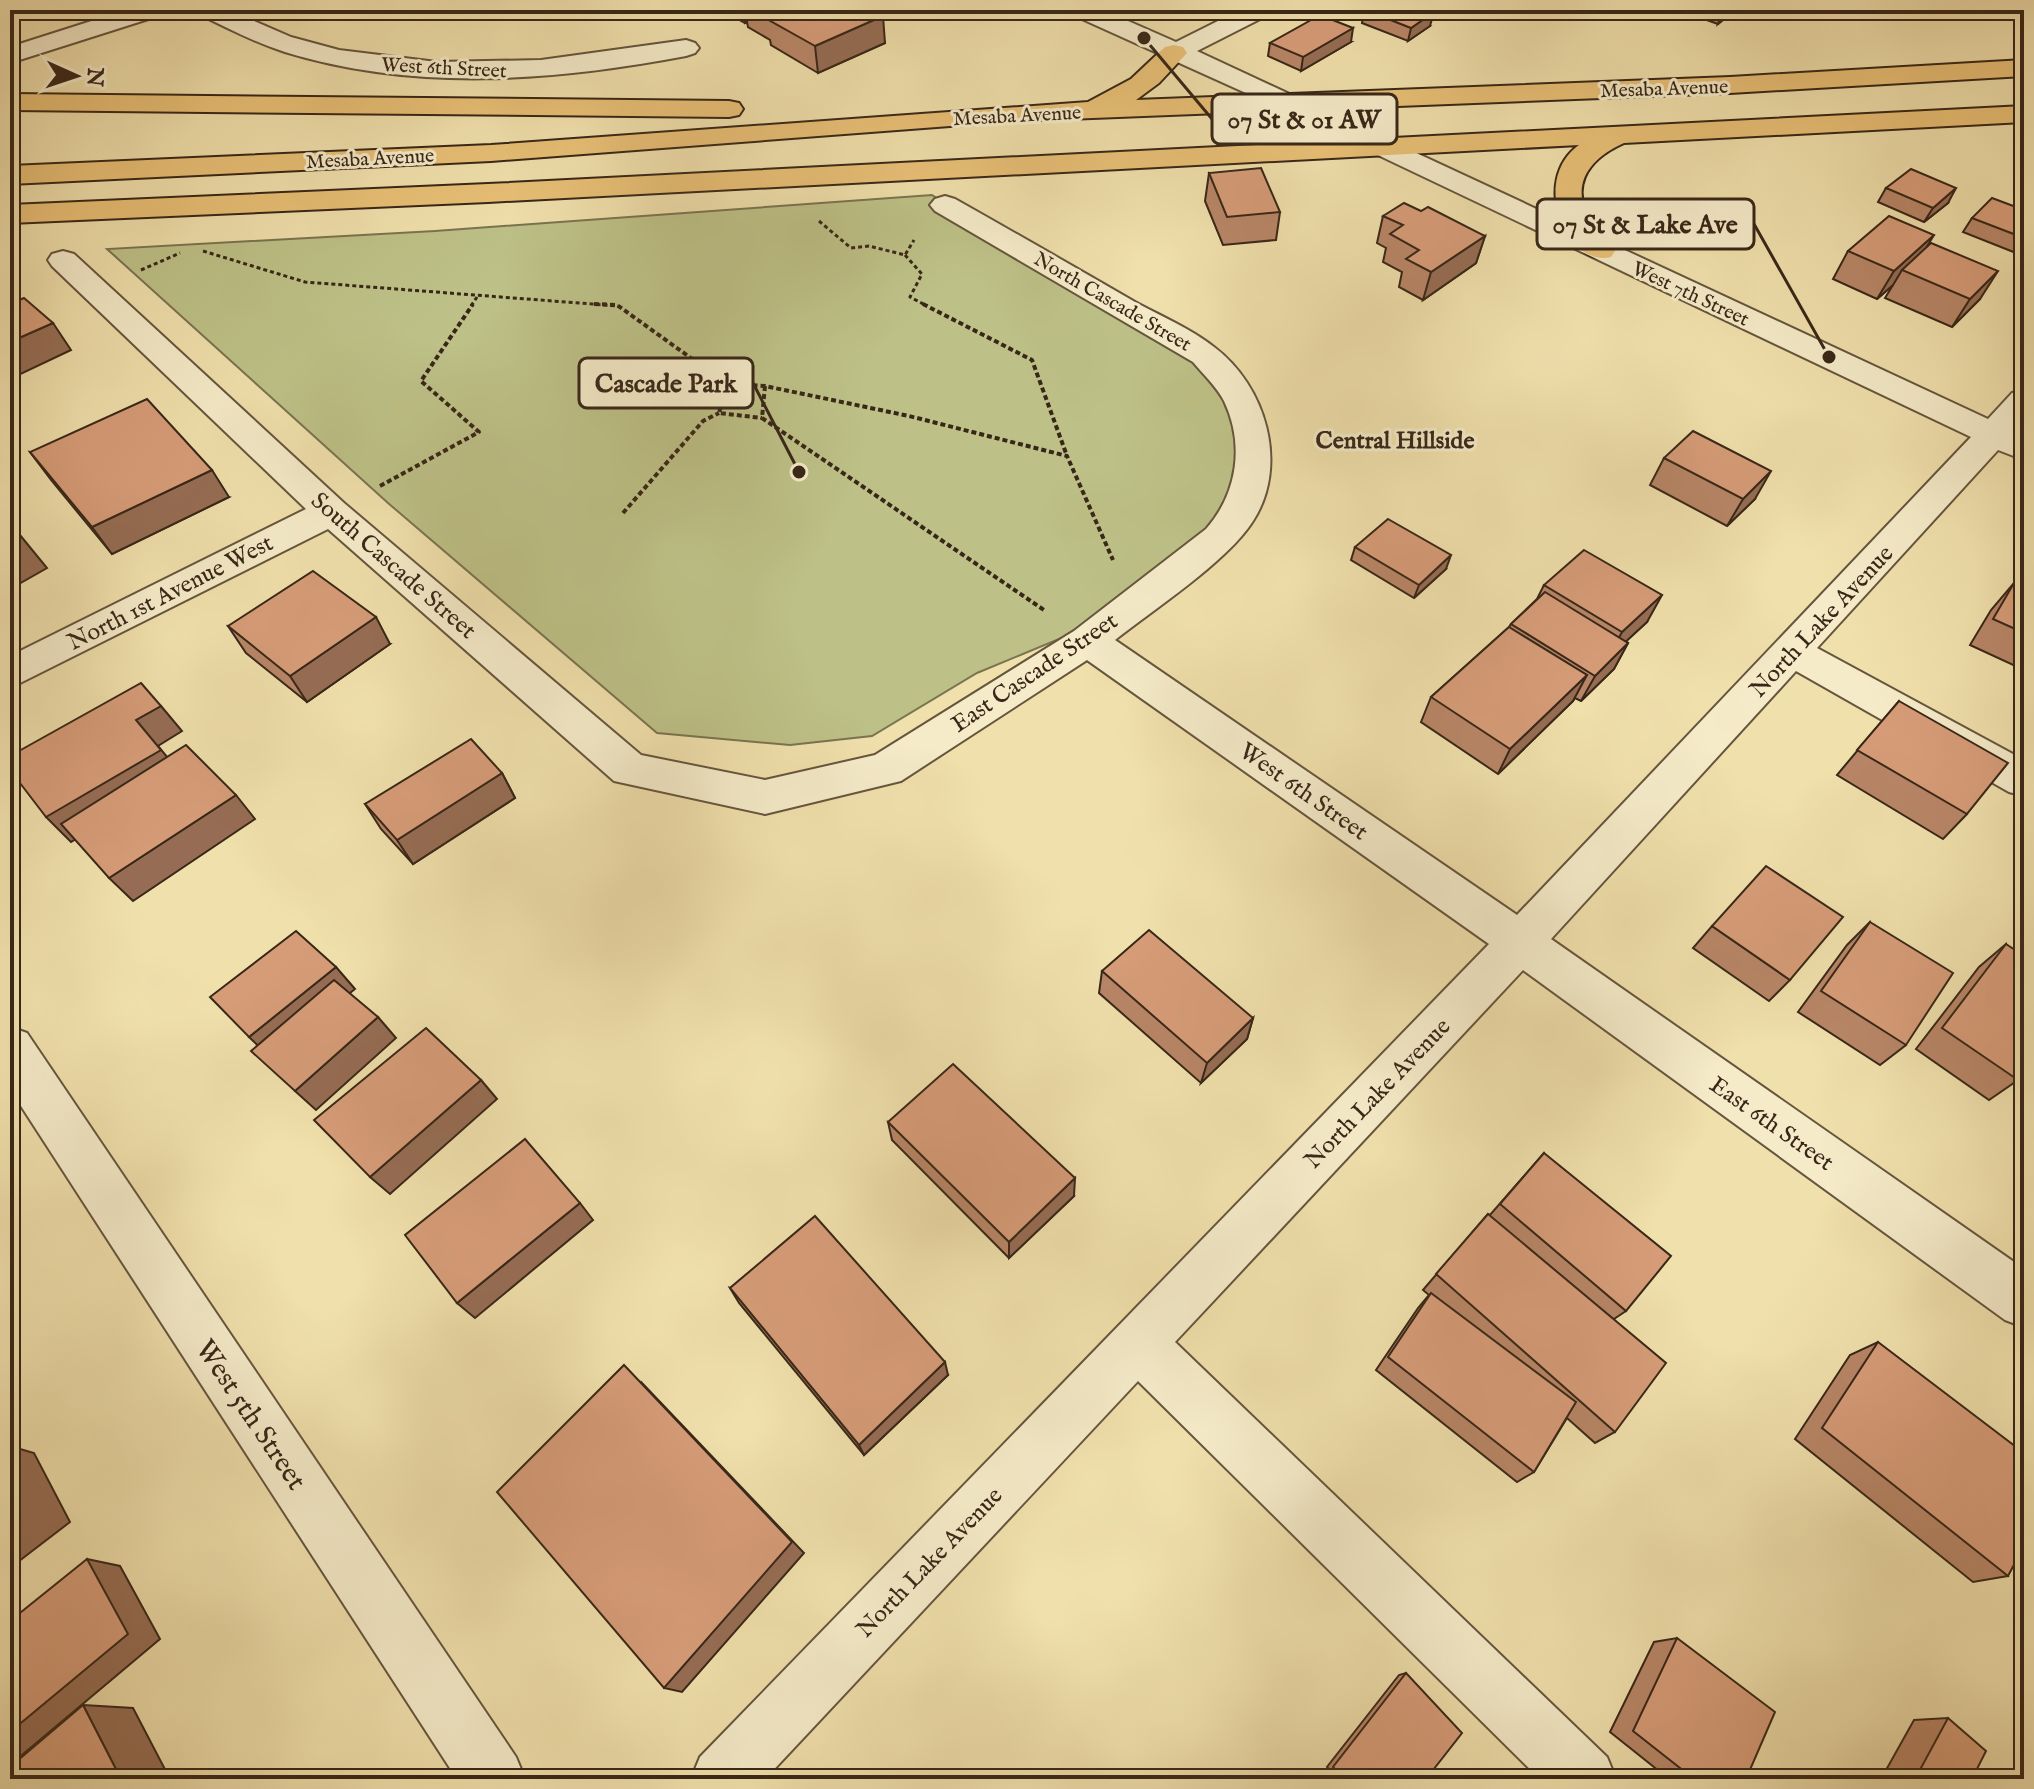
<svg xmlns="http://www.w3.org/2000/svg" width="2034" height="1789" viewBox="0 0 2034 1789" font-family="'IM FELL English',serif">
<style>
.green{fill:#bdc187;stroke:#7a7450;stroke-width:2}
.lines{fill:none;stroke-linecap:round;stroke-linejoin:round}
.minor-casing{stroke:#66553d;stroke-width:4}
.highway-casing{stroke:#382718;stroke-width:4}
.path-far1{stroke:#382718;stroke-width:3;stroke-dasharray:4 3;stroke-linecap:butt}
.path{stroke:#382718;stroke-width:4;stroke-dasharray:5 3;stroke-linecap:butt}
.minor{fill:#f5ebc9;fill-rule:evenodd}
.highway{fill:#e8c076;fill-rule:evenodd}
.wall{fill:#b88667;stroke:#382718;stroke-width:2}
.shaded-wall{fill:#966d54;stroke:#382718;stroke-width:2}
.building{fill:#d69c78;stroke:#382718;stroke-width:2}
.labels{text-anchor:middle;stroke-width:6;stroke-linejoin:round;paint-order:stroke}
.far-street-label{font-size:20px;fill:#382718;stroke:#f5ebc9}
.far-quarter-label{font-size:24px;font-weight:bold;fill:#382718;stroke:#f5ebc9}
.street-label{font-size:24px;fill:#382718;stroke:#f5ebc9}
.near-street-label{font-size:28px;fill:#382718;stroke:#f5ebc9}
.leader{fill:none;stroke:#382718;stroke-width:3}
.callout-dot{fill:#382718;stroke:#f5ebc9;stroke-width:3}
.callout{fill:#f5ebc9;stroke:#382718;stroke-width:3}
.callout-label{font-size:26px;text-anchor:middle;font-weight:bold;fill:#382718}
</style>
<rect width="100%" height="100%" fill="#f0e0ac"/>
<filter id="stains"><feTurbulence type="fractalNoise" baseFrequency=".0025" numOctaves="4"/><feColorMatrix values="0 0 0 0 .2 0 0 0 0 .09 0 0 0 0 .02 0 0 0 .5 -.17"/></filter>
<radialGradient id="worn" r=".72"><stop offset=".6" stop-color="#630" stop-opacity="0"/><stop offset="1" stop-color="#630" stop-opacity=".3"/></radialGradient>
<polygon class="green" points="932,195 1190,352 1218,375 1247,456 1224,515 1076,632 977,673 872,736 790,745 657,733 388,503 107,249 435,231"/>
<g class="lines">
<defs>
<g id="minor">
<polygon points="126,10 165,10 161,15 10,63 10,47"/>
<path d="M 196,10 L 229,10 L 291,37 L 339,50 L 437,62 L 541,60 L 686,40 L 695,43 L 699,48 L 695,53 L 686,56 C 554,81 415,92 285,52 C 256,43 228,28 200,15 Z"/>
<path d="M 1069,10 L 1103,10 L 1176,42 L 1240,10 L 1272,10 L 1268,15 L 1197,51 L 1988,419 L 2012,393 L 2024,390 L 2024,421 L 2015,431 L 2024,435 L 2024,460 L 1998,450 L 1817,648 L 2024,760 L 2024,796 L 2009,792 L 1796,671 L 1551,939 L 2024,1269 L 2024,1327 L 2005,1320 L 1523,970 L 1175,1342 L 1607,1757 L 1616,1779 L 1540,1779 L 1138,1381 L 765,1779 L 691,1779 L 700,1757 L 1489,944 L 1087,660 L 901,781 L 765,814 L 614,781 L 328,529 L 10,688 L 10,656 L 306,509 L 52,266 L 48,260 L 52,254 L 63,251 L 74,254 L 344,503 L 641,755 L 765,780 L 875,755 L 1074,631 L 1206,529 C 1237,494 1245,445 1224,401 C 1217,387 1203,374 1193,362 L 935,211 L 930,205 L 935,199 L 945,196 L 955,199 C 1015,233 1075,267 1135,302 C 1161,316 1191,329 1214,347 C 1266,386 1289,465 1253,521 C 1228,561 1154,609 1115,640 L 1517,915 L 1971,437 L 1277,107 L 1073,15 Z"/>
<polygon points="10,1027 27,1033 516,1757 525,1779 457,1779 10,1089"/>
</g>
<g id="highway">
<polygon points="1174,45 1183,47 1187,53 1159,83 1136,100 1730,77 2024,60 2024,76 1730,93 1016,121 491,161 10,184 10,166 491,145 1088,102 1131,79 1165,47"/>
<polygon points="10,94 729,101 739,103 743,109 739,115 729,117 10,110"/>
<path d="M 2024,106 L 2024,122 L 1624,143 C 1586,160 1567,189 1595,227 C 1601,235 1609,242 1615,251 L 1611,257 C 1568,268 1529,181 1579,145 L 488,202 L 10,223 L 10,205 L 488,184 Z"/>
</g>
</defs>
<use href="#minor" class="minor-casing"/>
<use href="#highway" class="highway-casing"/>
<g class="path-far1">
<polyline points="819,221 851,248 869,246 905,255 914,240"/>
<polyline points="203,251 305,282 618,306"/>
<polyline points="905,255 922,274 910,297 927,306"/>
<polyline points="141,270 180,253"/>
<polyline points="471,306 477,297"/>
</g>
<g class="path">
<polyline points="594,304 617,305 727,384 765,386 909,416 1067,456 1113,560"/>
<polyline points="923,304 1032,360 1067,456"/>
<polyline points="727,384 719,413 762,418"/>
<polyline points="765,386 762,418 1044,610"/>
<polyline points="380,486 479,432 421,381 473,304"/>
<polyline points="623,513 703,421 719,413"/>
</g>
<use href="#minor" class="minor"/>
<use href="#highway" class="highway"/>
</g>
<g class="wall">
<polygon points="722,10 872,10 885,43 818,73 771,45 770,40 748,27 747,22 745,23"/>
<polygon points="1364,10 1430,26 1408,41 1362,23"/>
<polygon points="1658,10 1735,10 1718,24 1679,10 1672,15"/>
<polygon points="1351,42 1301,71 1268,56 1270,43"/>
<polygon points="1209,173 1280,212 1276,240 1223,245 1205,201"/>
<polygon points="1886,188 1948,203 1924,222 1878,202"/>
<polygon points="2024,210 2024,245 2016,253 1963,232 1972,218"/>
<polygon points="1421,211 1485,236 1476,263 1423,300 1399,287 1402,272 1383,262 1386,248 1377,243 1383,216"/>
<polygon points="1928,246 1980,299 1952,327 1885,298 1893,285 1877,299 1833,279 1848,251"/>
<polygon points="30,452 229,497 112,554 51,480"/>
<polygon points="1664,458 1755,499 1727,526 1650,485"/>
<polygon points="1355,547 1446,569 1414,598 1351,560"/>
<polygon points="2014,583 2024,587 2024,670 1970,645 1991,610"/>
<polygon points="1544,585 1647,622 1626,641 1628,643 1614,669 1581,701 1575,698 1573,701 1498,774 1421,722 1431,697 1509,627 1511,624 1537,599"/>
<polygon points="228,626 390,644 307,702 246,653"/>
<polygon points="1899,701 1967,814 1943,839 1837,775"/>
<polygon points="502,773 515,798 413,864 381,829 365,804"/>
<polygon points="1870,922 1906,1045 1880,1065 1798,1012 1847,945"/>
<polygon points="1712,926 1790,980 1769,1001 1693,948"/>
<polygon points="2006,944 2018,1080 1989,1100 1916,1049 1979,967"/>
<polygon points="1102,971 1253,1018 1247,1039 1201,1083 1099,993"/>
<polygon points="888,1122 1074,1196 1009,1258 892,1140"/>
<polygon points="1544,1153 1626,1311 1614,1319 1615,1432 1595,1443 1567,1418 1534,1472 1517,1482 1376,1370 1418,1308 1429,1295 1423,1290 1488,1214 1490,1215"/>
<polygon points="730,1288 948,1375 864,1455 739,1303"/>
<polygon points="1878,1342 2008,1576 1973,1582 1795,1439 1850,1355"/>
<polygon points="2024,1560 2024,1584 2014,1575"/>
<polygon points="1677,1638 1746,1779 1669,1779 1610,1732 1654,1642"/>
<polygon points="1406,1673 1426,1779 1338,1779 1327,1767 1399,1675"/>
<polygon points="1948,1718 1972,1779 1881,1779 1914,1720"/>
</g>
<g class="shaded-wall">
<polygon points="11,10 41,10 16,19"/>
<polygon points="743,10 746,10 747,22 745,23"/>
<polygon points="761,10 839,10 767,19 766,13"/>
<polygon points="1723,10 1735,10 1718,24"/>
<polygon points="1434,12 1430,26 1408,41 1411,28"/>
<polygon points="883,16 885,43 818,73 815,46"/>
<polygon points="1353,28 1351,42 1301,71 1303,57"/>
<polygon points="1956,188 1948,203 1924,222 1933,208"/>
<polygon points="1934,235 1917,263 1902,270 1893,285 1877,299 1894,271"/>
<polygon points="1485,236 1476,263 1423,300 1431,272"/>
<polygon points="1998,271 1980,299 1952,327 1970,299"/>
<polygon points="53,323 71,350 10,379 10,342"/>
<polygon points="212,470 229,497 112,554 92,527"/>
<polygon points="1771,471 1755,499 1727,526 1743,499"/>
<polygon points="15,529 47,568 10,589 10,532"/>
<polygon points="1451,555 1446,569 1414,598 1419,585"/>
<polygon points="1662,595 1647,622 1608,658 1622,632"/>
<polygon points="376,617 390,644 307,702 290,676"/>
<polygon points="1628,643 1614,669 1581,701 1595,676"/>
<polygon points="1587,675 1573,701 1498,774 1510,749"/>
<polygon points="161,706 182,731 158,746 182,775 71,842 46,817 136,720"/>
<polygon points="502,773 515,798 413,864 397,840"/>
<polygon points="236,795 255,819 133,901 109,878"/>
<polygon points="336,967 355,989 271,1058 249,1037"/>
<polygon points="378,1017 396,1038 316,1110 295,1091"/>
<polygon points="1253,1018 1247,1039 1201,1083 1207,1063"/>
<polygon points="481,1080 497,1099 390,1194 370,1177"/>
<polygon points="1075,1178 1074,1196 1009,1258 1009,1242"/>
<polygon points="580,1203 593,1220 475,1318 457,1303"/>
<polygon points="945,1362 948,1375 864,1455 859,1445"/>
<polygon points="642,1383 804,1553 682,1692 664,1688"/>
<polygon points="10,1446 34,1453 70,1522 10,1568"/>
<polygon points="87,1559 120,1566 160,1639 10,1765 10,1732"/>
<polygon points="83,1705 133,1708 170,1779 121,1779"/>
</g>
<g class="building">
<polygon points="787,10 872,10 883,16 815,46 767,19"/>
<polygon points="1365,10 1427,10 1434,12 1411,28"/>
<polygon points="1320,15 1353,28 1303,57 1270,43"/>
<polygon points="1261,168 1280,212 1227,217 1209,173"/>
<polygon points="1911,169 1956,188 1933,208 1886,188"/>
<polygon points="1992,198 2024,210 2024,238 1972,218"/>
<polygon points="1404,203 1421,211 1428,207 1485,236 1431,272 1406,259 1419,250 1390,234 1403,225 1383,216"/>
<polygon points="1889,216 1934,235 1894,271 1848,251"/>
<polygon points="1931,243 1998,271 1970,299 1902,270"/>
<polygon points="24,298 53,323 10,342 10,304"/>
<polygon points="147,399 212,470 92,527 30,452"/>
<polygon points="1693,431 1771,471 1743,499 1664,458"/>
<polygon points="1388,519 1451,555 1419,585 1355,547"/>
<polygon points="10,524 15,529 10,532"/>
<polygon points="1584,550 1662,595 1622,632 1544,585"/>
<polygon points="313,571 376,617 290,676 228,626"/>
<polygon points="2014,583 2024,587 2024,633 1993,619"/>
<polygon points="1545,592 1628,643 1595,676 1511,624"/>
<polygon points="1509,627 1587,675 1510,749 1431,697"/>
<polygon points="141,683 161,706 136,720 161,750 46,817 10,770 10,756"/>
<polygon points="1899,701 2008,763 1967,814 1857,750"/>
<polygon points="471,739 502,773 397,840 365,804"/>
<polygon points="186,745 236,795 109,878 61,824"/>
<polygon points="1766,866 1843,917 1790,980 1712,926"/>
<polygon points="1870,922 1953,973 1906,1045 1821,991"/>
<polygon points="1149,930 1253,1018 1207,1063 1102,971"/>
<polygon points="296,931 336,967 249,1037 210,997"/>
<polygon points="2006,944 2024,956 2024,1072 2018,1080 1942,1028"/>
<polygon points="334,980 378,1017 295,1091 251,1051"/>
<polygon points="426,1028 481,1080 370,1177 314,1120"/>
<polygon points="953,1064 1075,1178 1009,1242 888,1122"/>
<polygon points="525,1139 580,1203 457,1303 405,1235"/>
<polygon points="1544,1153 1671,1256 1626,1311 1500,1204"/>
<polygon points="1488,1214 1666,1363 1615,1432 1436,1274"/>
<polygon points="815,1216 945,1362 859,1445 730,1288"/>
<polygon points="1431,1293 1576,1402 1534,1472 1388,1357"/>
<polygon points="1878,1342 2024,1453 2024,1546 2008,1576 1822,1428"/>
<polygon points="624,1365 792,1542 664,1688 497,1492"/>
<polygon points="10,1489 20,1510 10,1518"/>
<polygon points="87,1559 128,1634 10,1732 10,1621"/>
<polygon points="1677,1638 1775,1712 1746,1779 1694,1779 1633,1731"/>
<polygon points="1406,1673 1462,1733 1426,1779 1344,1779 1333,1767"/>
<polygon points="83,1705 121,1779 10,1779 10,1767"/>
<polygon points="1948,1718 1986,1751 1972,1779 1915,1779"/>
</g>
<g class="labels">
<g class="far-street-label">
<text transform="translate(444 67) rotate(3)" y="7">West 6th Street</text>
<text transform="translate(1664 88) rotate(-2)" y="7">Mesaba Avenue</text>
<text transform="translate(1017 115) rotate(-3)" y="7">Mesaba Avenue</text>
<text transform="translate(370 158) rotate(-3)" y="7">Mesaba Avenue</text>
<text transform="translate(1691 293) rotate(25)" y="7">West 7th Street</text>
<text transform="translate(1113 301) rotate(30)" y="7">North Cascade Street</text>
</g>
<g class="far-quarter-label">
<text x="1395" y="448">Central Hillside</text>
</g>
<g class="street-label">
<text transform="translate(394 565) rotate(41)" y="8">South Cascade Street</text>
<text transform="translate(170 592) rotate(-27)" y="8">North 1st Avenue West</text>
<text transform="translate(1821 621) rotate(-47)" y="8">North Lake Avenue</text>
<text transform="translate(1034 672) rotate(-34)" y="8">East Cascade Street</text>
<text transform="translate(1304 791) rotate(35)" y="8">West 6th Street</text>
<text transform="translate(1377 1093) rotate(-46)" y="8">North Lake Avenue</text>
<text transform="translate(1772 1123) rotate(35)" y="8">East 6th Street</text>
<text transform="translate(929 1562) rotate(-46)" y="8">North Lake Avenue</text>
</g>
<g class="near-street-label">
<text transform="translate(252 1414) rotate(56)" y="10">West 5th Street</text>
</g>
</g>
<path class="leader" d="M1144 38L1212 119M1829 357L1754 224M799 472L753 383"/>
<g class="callout-dot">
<circle cx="1144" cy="38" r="8"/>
<circle cx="1829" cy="357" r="8"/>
<circle cx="799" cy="472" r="8"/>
</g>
<g class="callout">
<rect x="1212" y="94" width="185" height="50" rx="8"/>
<rect x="1537" y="199" width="217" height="50" rx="8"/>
<rect x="579" y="358" width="174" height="50" rx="8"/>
</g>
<g class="callout-label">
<text x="1304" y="128">07 St &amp; 01 AW</text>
<text x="1645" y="233">07 St &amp; Lake Ave</text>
<text x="666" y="392">Cascade Park</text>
</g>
<rect width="2034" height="1789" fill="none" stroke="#f0e0ac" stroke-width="40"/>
<rect x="12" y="12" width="2010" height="1765" fill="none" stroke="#382718" stroke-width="4"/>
<rect x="20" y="20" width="1994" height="1749" fill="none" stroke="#382718" stroke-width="2"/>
<g transform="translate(76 76) rotate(93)" stroke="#f5ebc9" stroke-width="6" paint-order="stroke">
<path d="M0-6L14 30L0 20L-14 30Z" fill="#382718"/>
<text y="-12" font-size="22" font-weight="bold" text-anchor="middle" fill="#382718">N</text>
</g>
<rect width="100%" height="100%" filter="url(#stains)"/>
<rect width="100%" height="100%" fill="url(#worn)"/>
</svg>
